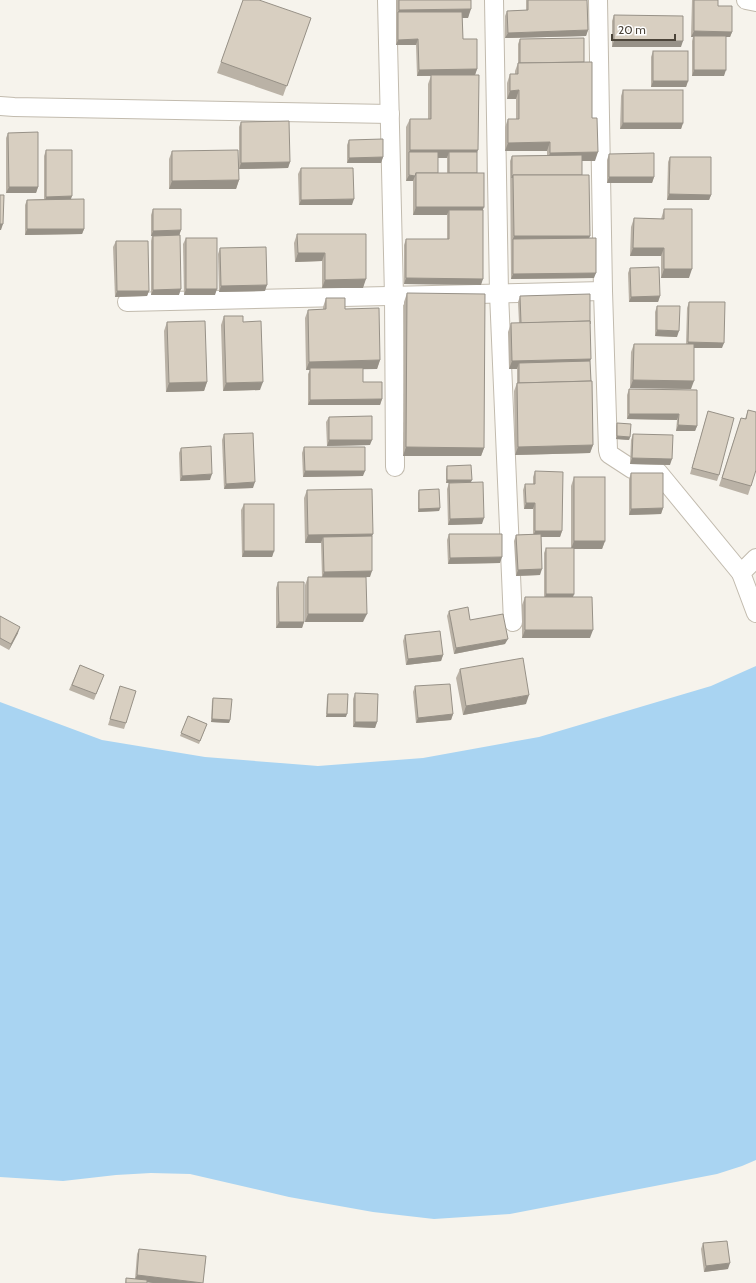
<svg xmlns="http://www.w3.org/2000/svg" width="756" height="1283" viewBox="0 0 756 1283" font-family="Cabin,sans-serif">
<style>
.water{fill:#a9d4f2}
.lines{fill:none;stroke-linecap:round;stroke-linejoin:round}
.minor-casing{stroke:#c2bbae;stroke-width:20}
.minor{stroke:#fff;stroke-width:18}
.wall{fill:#bab2a6;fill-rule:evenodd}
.shaded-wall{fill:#979187}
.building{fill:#d8cfc1;stroke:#979187}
</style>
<rect width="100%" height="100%" fill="#f6f3ec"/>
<polygon class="water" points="756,666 756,1160 742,1166 717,1174 510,1214 434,1219 373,1212 289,1197 190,1174 151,1173 116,1175 63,1181 0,1177 0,702 102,740 205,757 318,766 423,758 539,737 711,686"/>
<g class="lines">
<defs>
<g id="minor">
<polyline points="387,0 394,296 395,467"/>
<polyline points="494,0 499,293 513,622"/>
<polyline points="598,0 603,291 608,450 609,454 632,469 658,472 741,573"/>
<polyline points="746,0 756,2"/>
<polyline points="0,106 14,107 390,114"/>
<polyline points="127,302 603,291"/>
<polyline points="756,558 741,573 756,613"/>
</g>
</defs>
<use href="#minor" class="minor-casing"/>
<use href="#minor" class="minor"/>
</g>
<g class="wall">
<polygon points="243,0 311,18 283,96 217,73"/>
<path d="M 396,0 L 471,0 L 468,18 L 462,18 L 463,39 L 477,69 L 475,75 L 456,75 L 477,152 L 477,173 L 483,210 L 481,285 L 404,284 L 404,245 L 406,239 L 447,239 L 447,215 L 413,215 L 413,181 L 406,181 L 406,127 L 410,119 L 428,119 L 428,84 L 431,76 L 417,76 L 416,45 L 396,45 ZM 438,158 L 447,158 L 447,173 L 438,173 Z"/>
<polygon points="526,0 587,0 588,30 586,36 505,38 505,16 507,11 526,10"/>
<polygon points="692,0 718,0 718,6 732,32 730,37 726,37 724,76 692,76 692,41 693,37 691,37"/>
<polygon points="614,15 681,47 612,47 612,21"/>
<polygon points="520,39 584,62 592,118 595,161 582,161 582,175 589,238 594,278 511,279 510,161 512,156 547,155 547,151 505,151 505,127 508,119 516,119 516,99 507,99 507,83 510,74 515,74 515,71 518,63 518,44"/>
<polygon points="653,51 688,81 686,87 651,87 651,57"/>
<polygon points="623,90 683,123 681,129 620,129 621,96"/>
<polygon points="241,122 290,162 288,168 239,169 239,127"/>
<polygon points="8,133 38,187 36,193 6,193 6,138"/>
<polygon points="349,140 383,157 381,163 347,163 347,145"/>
<polygon points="46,150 71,199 84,229 82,234 25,235 25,205 27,200 44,199 44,156"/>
<polygon points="172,151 239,180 236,189 169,189 169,159"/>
<polygon points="609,154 654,177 652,183 607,183 607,160"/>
<polygon points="670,157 711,195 709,200 667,200 668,162"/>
<polygon points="301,168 352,205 299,205 298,174"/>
<polygon points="153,209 181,230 179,235 179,295 151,295 151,241 152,236 151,236 151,215"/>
<polygon points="664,209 689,278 661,278 661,256 630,256 631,227 634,218 661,219"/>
<polygon points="297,234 366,234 363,288 322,288 322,261 295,262 294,243"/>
<polygon points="186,238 215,295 184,295 183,244"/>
<polygon points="116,241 149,291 147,296 115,297 113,247"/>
<polygon points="220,248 265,291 219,292 218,254"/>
<polygon points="630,268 660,296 658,302 629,302 628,273"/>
<polygon points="407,293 484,448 481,456 403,456 404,302"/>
<polygon points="520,296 591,359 590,361 593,445 590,453 515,455 514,391 517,383 517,369 509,369 508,332 511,323 519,323 518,302"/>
<polygon points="326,298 345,309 380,360 377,369 363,369 363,382 382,399 380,405 308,405 308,374 310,370 306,370 305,318 308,310 323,309 323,307"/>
<polygon points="689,302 722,348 694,348 691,389 630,388 631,352 634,344 686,344 687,308"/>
<polygon points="657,306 677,337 655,336 655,312"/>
<polygon points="224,316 243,322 260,390 223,391 221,325"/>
<polygon points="167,322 207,382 204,391 166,392 164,331"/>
<polygon points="629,389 697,390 697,426 695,431 676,431 677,420 627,419 627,395"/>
<polygon points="748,410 751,486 748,495 719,486 741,418 745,419"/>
<polygon points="708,411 719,475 717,481 690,474"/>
<polygon points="329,417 370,445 327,446 326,422"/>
<polygon points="617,423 630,437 629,440 616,439 616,426"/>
<polygon points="224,434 253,488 224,489 222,440"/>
<polygon points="633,434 670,465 630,464 631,440"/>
<polygon points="304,447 363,476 303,477 302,453"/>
<polygon points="181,448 210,480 180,481 179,453"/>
<polygon points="447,466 471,482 482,524 448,525 447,489 449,483 446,483 446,469"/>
<polygon points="535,471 562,531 560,537 541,537 540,575 516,576 514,541 516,535 533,534 533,509 524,509 523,490 525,484 533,484 533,477"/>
<polygon points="631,473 663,508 661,514 629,515 629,479"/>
<polygon points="574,477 605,541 602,549 574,549 574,594 573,597 590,638 522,638 522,605 525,597 544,597 544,553 546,548 571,548 571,486"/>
<polygon points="307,490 372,536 370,577 366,577 363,622 305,622 305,585 308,577 322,577 321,543 305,543 304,498"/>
<polygon points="419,490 440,508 439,511 418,512 418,493"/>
<polygon points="244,504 274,551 272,557 242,557 241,510"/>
<polygon points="449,534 500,563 448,564 447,540"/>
<polygon points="278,582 304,622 302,628 276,628 276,588"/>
<polygon points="449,611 470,620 505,644 454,654 447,616"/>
<polygon points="0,616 18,633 9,650 0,645"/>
<polygon points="405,635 443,655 441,661 406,665 403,641"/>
<polygon points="80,665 104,675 94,700 69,690"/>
<polygon points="460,669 526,704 463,715 456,678"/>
<polygon points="120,686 126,723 124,729 108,725"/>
<polygon points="415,686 453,714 451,720 416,723 413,692"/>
<polygon points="355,693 377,722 375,728 353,727 353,699"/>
<polygon points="328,694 346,717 326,717 327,697"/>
<polygon points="213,698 230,720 229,723 211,722 212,701"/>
<polygon points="188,716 207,724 199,744 180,736"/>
<polygon points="703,1243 728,1269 704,1272 701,1249"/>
<polygon points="139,1249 206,1256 203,1283 153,1283 147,1282 147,1283 125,1283 126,1278 135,1279 137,1254"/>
</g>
<g class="shaded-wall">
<polygon points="471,9 468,18 398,18 398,12 399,10"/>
<polygon points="588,30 586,36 505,38 508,33"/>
<polygon points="694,31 732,32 730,37 694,37 694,36 693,37 691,37"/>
<polygon points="418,39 416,45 396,45 398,40"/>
<polygon points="614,41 683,41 681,47 612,47"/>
<polygon points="477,69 475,75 417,76 419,70"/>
<polygon points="694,70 726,70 724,76 692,76"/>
<polygon points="653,81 688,81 686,87 651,87"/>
<polygon points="519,90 516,99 507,99 510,91"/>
<polygon points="623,123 683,123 681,129 620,129"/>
<polygon points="550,142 547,151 505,151 508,143"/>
<polygon points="410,150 478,150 475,158 449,152 447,158 409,158 409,152"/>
<polygon points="598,152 595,161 547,161 550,153"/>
<polygon points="383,157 381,163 347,163 349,158"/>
<polygon points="290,162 288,168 239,169 241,163"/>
<polygon points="409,175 415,176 413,181 406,181"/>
<polygon points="609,177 654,177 652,183 607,183"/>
<polygon points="239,180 236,189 169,189 172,181"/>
<polygon points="9,187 38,187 36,193 6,193"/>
<polygon points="669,194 711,195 709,200 667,200"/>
<polygon points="72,196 70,202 44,203 46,197"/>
<polygon points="354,199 352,205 299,205 301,200"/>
<polygon points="416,207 484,207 481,215 449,210 447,215 413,215"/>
<polygon points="0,224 3,224 1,230 0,230"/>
<polygon points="27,229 84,229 82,234 25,235"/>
<polygon points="181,230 179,236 151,236 153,231"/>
<polygon points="514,236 590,236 587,244 513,239"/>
<polygon points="633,248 664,248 661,256 630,256"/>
<polygon points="298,253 325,253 322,261 295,262"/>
<polygon points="664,269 692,269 689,278 661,278"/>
<polygon points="596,273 594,278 511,279 513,274"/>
<polygon points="406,278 483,279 481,285 404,284"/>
<polygon points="366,279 363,288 322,288 325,280"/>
<polygon points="267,285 265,291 219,292 221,286"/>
<polygon points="181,289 179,295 151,295 153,290"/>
<polygon points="186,289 217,289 215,295 184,295"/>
<polygon points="117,291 149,291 147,296 115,297"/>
<polygon points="660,296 658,302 629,302 631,297"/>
<polygon points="657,330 679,331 677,337 655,336"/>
<polygon points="688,342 724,343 722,348 686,348"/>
<polygon points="591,359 588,367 519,363 517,369 509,369 512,361"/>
<polygon points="380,360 377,369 310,370 310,368 310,370 306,370 309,362"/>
<polygon points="633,380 694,381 691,389 630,388"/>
<polygon points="207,382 204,391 166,392 169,383"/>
<polygon points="263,382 260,390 223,391 226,383"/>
<polygon points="382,399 380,405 308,405 310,400"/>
<polygon points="629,414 679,414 677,420 627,419"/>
<polygon points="678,425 697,426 695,431 676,431"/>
<polygon points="617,436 630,437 629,440 616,439"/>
<polygon points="329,440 372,440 370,445 327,446"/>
<polygon points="593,445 590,453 515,455 518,447"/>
<polygon points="406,447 484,448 481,456 403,456"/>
<polygon points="632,458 672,459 670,465 630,464"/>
<polygon points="305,471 365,471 363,476 303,477"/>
<polygon points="212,474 210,480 180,481 182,476"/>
<polygon points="447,480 472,480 471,482 446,483"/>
<polygon points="255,482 253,488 224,489 226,484"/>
<polygon points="526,503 535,503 533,509 524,509"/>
<polygon points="440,508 439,511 418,512 419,509"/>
<polygon points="663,508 661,514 629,515 631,509"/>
<polygon points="484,518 482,524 448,525 450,519"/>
<polygon points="535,531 562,531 560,537 533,537"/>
<polygon points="373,534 370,542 323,537 321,543 305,543 308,535"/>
<polygon points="574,541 605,541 602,549 571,549"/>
<polygon points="244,551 274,551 272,557 242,557"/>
<polygon points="502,557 500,563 448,564 450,558"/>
<polygon points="542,569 540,575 516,576 518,570"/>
<polygon points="372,571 370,577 322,578 324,572"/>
<polygon points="546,594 574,594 572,599 544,599"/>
<polygon points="308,614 367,614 363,622 305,622"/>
<polygon points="279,622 304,622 302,628 276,628"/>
<polygon points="20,627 18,633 9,650 11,644"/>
<polygon points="525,630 593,630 590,638 522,638"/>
<polygon points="508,639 505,644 454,654 456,648"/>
<polygon points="443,655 441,661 406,665 408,659"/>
<polygon points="529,695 526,704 463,715 466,706"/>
<polygon points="327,714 347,714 346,717 326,717"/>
<polygon points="453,714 451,720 416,723 418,718"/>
<polygon points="212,719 230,720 229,723 211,722"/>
<polygon points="355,722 377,722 375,728 353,727"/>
<polygon points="730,1263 728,1269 704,1272 706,1266"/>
<polygon points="137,1275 203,1283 153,1283 134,1281"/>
</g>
<g class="building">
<polygon points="243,0 259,0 311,18 287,86 221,62"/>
<polygon points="399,0 471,0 471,9 399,10"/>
<polygon points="528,0 587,0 588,30 508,33 507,11 528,10"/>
<polygon points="694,0 718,0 718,6 732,6 732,32 694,31"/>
<polygon points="398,12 462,12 463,39 477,39 477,69 419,70 418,39 398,40"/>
<polygon points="614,15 683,16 683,41 614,41"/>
<rect x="694" y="36" width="32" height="34"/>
<polygon points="584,38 584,62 520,63 520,39"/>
<rect x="653" y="51" width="35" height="30"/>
<polygon points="592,62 592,118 597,118 598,152 550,153 550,142 508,143 508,119 519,119 519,90 510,91 510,74 518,74 518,63"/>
<polygon points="431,75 479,75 478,150 410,150 410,119 431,119"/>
<rect x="623" y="90" width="60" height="33"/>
<polygon points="289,121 290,162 241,163 241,122"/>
<polygon points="38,132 38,187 9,187 8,133"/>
<polygon points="383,139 383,157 349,158 349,140"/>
<polygon points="46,150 72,150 72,196 46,197"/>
<polygon points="238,150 239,180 172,181 172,151"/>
<polygon points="409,152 438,152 438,173 416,173 415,176 409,175"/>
<rect x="449" y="152" width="28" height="21"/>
<polygon points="654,153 654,177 609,177 609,154"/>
<polygon points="582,155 582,175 513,175 512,178 512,156"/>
<polygon points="670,157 711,157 711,195 669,194"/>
<polygon points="301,168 353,168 354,199 301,200"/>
<rect x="416" y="173" width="68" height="34"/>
<polygon points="513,175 589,175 590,236 514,236"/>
<polygon points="0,195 4,195 3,224 0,224"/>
<polygon points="84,199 84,229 27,229 27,200"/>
<polygon points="153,209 181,209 181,230 153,231"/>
<polygon points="664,209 692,209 692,269 664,269 664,248 633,248 634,218 664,219"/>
<polygon points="449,210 483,210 483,279 406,278 406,239 449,239"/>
<polygon points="297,234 366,234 366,279 325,280 325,253 298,253"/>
<polygon points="180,235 181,289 153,290 153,236"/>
<rect x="186" y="238" width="31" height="51"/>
<polygon points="596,238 596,273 513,274 513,239"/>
<polygon points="116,241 148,241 149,291 117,291"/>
<polygon points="266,247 267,285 221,286 220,248"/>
<polygon points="659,267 660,296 631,297 630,268"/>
<polygon points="407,293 485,294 484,448 406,447"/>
<polygon points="590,294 590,324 590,321 521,323 520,296"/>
<polygon points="326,298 345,298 345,309 379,308 380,360 309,362 308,310 326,309"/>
<polygon points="689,302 725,302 724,343 688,342"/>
<polygon points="657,306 680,306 679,331 657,330"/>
<polygon points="224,316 243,316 243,322 261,321 263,382 226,383"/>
<polygon points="205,321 207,382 169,383 167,322"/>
<polygon points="590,321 591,359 512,361 511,323"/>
<polygon points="634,344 694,344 694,381 633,380"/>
<polygon points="590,361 591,381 519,383 519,363"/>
<polygon points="310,368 363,368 363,382 382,382 382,399 310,400"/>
<polygon points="592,381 593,445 518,447 517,383"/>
<polygon points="629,389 697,390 697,426 678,425 679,414 629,414"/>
<polygon points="748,410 756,412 756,470 751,486 722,478 741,418 746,419"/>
<polygon points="708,411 734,418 719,475 692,468"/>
<polygon points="372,416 372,440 329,440 329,417"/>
<polygon points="617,423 631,424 630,437 617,436"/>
<polygon points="253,433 255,482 226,484 224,434"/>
<polygon points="633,434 673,435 672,459 632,458"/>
<polygon points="211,446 212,474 182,476 181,448"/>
<polygon points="304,447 365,447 365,471 305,471"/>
<polygon points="471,465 472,480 447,480 447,466"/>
<polygon points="535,471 563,472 562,531 535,531 535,503 526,503 525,484 535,484"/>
<polygon points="631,473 663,473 663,508 631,509"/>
<rect x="574" y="477" width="31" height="64"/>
<polygon points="483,482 484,518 450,519 449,483"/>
<polygon points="372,489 373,534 308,535 307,490"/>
<polygon points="439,489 440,508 419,509 419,490"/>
<rect x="244" y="504" width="30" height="47"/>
<polygon points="449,534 502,534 502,557 450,558"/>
<polygon points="541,534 542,569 518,570 516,535"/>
<polygon points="372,536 372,571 324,572 323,537"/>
<rect x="546" y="548" width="28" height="46"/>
<polygon points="308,577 366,577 367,614 308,614"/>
<polygon points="278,582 304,582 304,622 279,622"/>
<polygon points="525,597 592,597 593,630 525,630"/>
<polygon points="468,607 470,620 503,614 508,639 456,648 449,611"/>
<polygon points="0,616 20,627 11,644 0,638"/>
<polygon points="440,631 443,655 408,659 405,635"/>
<polygon points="523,658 529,695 466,706 460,669"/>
<polygon points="80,665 104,675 96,694 72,685"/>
<polygon points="450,684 453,714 418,718 415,686"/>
<polygon points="120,686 136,691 126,723 110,719"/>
<polygon points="355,693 378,694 377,722 355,722"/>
<polygon points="328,694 348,694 347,714 327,714"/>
<polygon points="213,698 232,699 230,720 212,719"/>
<polygon points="188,716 207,724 200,741 181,733"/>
<polygon points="727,1241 730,1263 706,1266 703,1243"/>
<polygon points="139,1249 206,1256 203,1283 137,1275"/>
<polygon points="126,1278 147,1280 147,1283 126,1283"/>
</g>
<path d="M612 34v6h63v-6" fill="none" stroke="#4b4439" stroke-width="2"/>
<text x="618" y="34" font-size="12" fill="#4b4439" stroke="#ffffff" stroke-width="3" paint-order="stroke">20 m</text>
</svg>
